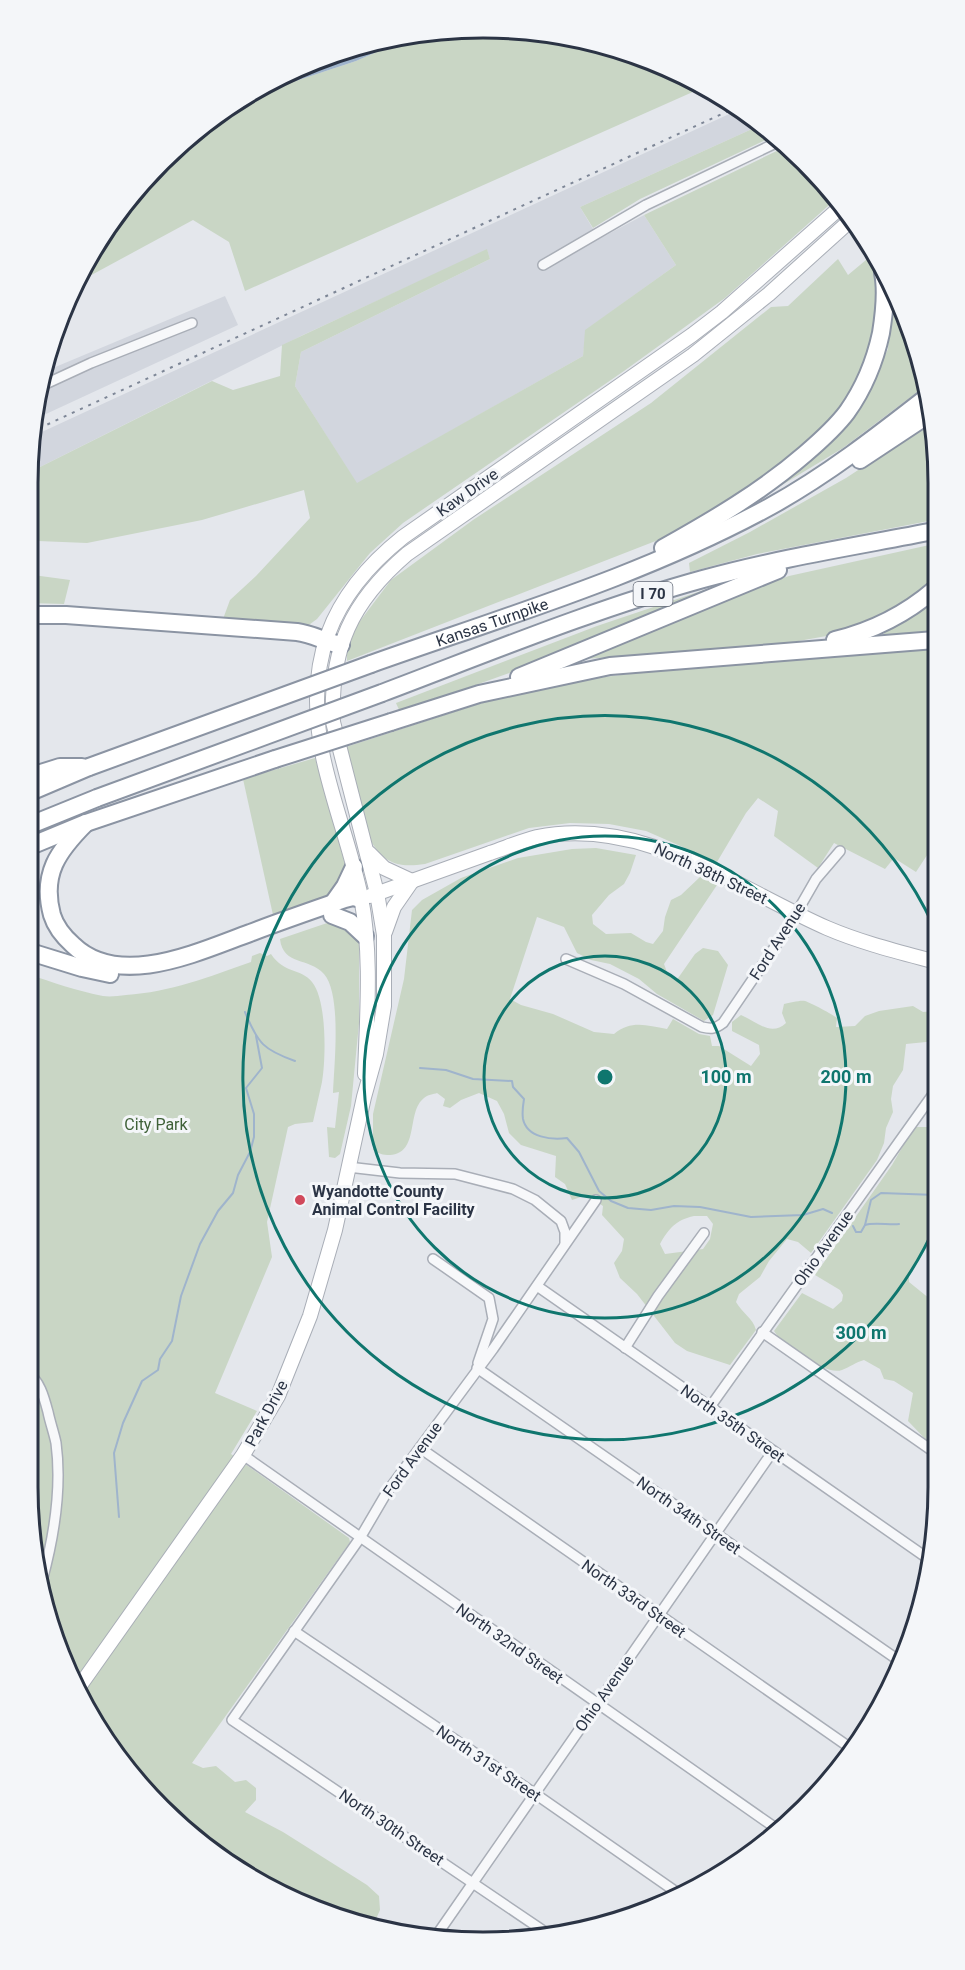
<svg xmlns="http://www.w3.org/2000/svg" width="965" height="1970" viewBox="0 0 965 1970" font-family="Roboto,sans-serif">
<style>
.built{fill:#d2d6de}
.green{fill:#c9d6c5;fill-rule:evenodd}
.water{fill:#9fb4cc}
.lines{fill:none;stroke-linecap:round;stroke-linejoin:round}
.stream{stroke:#9fb4cc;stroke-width:2}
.street-casing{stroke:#a9aeb7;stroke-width:12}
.secondary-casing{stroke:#a9aeb7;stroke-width:16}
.highway-casing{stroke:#8b94a3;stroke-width:20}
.street{stroke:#f7f8fa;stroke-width:9}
.secondary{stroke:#fff;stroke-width:14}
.highway{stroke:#fff;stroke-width:16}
.rail{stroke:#7d8696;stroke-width:2;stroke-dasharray:3 6;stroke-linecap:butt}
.highway-bridge-casing{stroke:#8b94a3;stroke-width:20;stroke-linecap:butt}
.highway-bridge{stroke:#fff;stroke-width:16}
.ring{fill:none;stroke:#0f766e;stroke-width:3}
.poi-dot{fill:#d1495b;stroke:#f4f6f9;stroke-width:2}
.labels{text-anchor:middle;stroke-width:6;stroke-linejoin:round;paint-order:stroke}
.shield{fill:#f4f6f9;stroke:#676e7b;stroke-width:1.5}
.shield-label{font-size:15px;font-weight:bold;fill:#2b3445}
.street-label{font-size:16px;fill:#2b3445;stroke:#f4f6f9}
.park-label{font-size:16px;fill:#3f6138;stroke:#f4f6f9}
.poi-label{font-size:16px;font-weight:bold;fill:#2b3445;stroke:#f4f6f9;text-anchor:start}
.rim{fill:none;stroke:#2b3445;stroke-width:3}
.centre{fill:#0f766e;stroke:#f4f6f9;stroke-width:3}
.ring-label{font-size:18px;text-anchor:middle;font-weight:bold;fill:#0f766e;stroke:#f4f6f9;stroke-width:6;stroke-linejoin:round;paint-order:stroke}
</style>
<rect width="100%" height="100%" fill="#e4e7ec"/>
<g class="built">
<polygon points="740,109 763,124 580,207 599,239 644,215 676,265 586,330 583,356 357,484 295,386 301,352 490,259 487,250 303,335 28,473 31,437"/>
<polygon points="225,296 238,325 33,420 41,373"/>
</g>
<g class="green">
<polygon points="512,28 600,42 684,74 704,87 245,291 229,242 193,220 73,285 121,205 182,140 238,100 356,61 424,31"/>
<polygon points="763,124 774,136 640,199 593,228 580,207"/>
<polygon points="785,147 837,198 725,298 624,371 403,523 370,553 317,619 306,627 223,619 230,600 256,576 310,518 304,490 202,520 87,543 38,541 31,560 28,560 28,473 212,381 233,390 280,376 282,345 487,249 490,259 301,352 295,386 357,483 583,356 585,330 676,265 644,215"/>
<polygon points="872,255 879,294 872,346 863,375 840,408 809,442 755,485 689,528 347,661 347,651 357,625 391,580 473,520 651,403 771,307 788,306 838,259 848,275"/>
<polygon points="889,284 903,309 924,387 843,448 777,488 775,485 871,384 888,349 891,294"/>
<polygon points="933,421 934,520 757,554 690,572 689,563 750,532 846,478"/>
<polygon points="934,544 935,631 884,637 884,632 895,626 934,598 916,598 858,627 832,635 793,642 586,659 624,640 726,598 789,576"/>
<polygon points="33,575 70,580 64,604 28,603 28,576"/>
<polygon points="704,590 706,593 540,662 400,712 396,703 597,626"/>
<path d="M 935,647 L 935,847 L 933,846 L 916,872 L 894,858 L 885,869 L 834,843 L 818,868 L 774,836 L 778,811 L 758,798 L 746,813 L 717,862 L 646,831 L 609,824 L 570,823 L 529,828 L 425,864 C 398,868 385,864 370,840 L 346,747 L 475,705 L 530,690 L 581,680 L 644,672 Z"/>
<path d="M 315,758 L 345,864 C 337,905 308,904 273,915 L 243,779 Z"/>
<path d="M 596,848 L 636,855 L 630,873 L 624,884 L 609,895 L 592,915 L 593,924 L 606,934 L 631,933 L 646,942 L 653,944 L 663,931 L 665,917 L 671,900 L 681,895 L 700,877 L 717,885 L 664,964 L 668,975 L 676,981 L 695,954 L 703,948 L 718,951 L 728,965 L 713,1015 L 704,1021 L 657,994 L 639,979 L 610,964 L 591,960 L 577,953 L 564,927 L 537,917 L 510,999 L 521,1005 L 553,1014 L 594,1032 L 614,1034 C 631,1020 646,1025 667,1029 L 673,1019 L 699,1034 L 710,1036 L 712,1046 L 719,1046 L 751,1066 L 760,1054 L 759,1045 L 732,1031 L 732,1022 L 741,1015 C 757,1022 771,1037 786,1023 L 782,1013 L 784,1004 C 790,1003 800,1000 805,1001 C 809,1002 834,1015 837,1018 L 836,1027 L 855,1026 L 865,1016 L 879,1011 L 913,1006 L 923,1012 L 936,1011 L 936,1041 L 906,1044 L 903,1070 L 893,1086 L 891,1099 L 893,1112 L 886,1128 L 884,1143 L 877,1160 L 811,1253 L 798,1242 L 787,1239 L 769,1261 L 760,1277 L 739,1294 L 736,1302 C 742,1313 753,1318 756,1330 L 730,1365 L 687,1351 L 675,1343 L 637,1294 L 620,1278 L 614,1263 L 622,1251 L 624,1239 L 602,1215 L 603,1206 L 587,1195 L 572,1200 L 565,1184 L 555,1177 L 556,1156 L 521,1145 L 509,1133 L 504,1114 L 497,1101 L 479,1093 L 461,1100 L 450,1108 L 443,1106 L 445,1099 L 437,1093 C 434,1094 427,1095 424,1098 C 406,1112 420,1153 390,1155 C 382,1155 380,1154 373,1150 L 373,1114 L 404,979 L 412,910 L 422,900 L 461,878 L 518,858 L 572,849 ZM 694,1216 L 707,1216 L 713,1224 L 710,1239 L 703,1249 L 665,1254 L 660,1244 C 669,1228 676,1220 694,1216 Z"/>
<path d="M 333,921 L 356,935 L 359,945 L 359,1023 L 351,1106 L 340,1154 L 335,1158 L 329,1157 L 327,1127 L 335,1128 L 339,1092 L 333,1093 C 334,1065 342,995 324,974 C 309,957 283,966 280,939 Z"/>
<path d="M 260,953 L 267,956 L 271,954 C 284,974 301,968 312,982 C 327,1000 326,1059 322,1082 C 319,1095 316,1109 313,1122 L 295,1124 L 288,1127 L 267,1222 L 272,1257 L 215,1393 L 257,1411 L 231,1454 L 349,1538 L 350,1542 L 192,1763 L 203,1768 L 216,1766 L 235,1782 L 246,1780 L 256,1788 L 256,1800 L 245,1812 L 283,1832 L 367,1885 L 379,1896 L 380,1910 L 372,1928 L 308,1908 L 230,1866 L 121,1765 L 51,1634 L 27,1487 L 27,974 C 52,982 77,991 103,996 C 110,997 118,996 126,995 C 170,992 209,977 251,962 L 252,956 Z"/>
<path d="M 936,1123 L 936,1155 L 932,1156 L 930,1161 L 936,1162 L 936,1244 L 929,1244 L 909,1274 L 909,1282 L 930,1299 L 936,1301 L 937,1448 L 933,1447 L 908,1421 L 913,1393 L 894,1381 L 884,1379 L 880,1369 L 864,1360 C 856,1362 850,1367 842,1370 C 825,1376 793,1348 779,1338 L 774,1331 L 802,1293 L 833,1309 L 842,1301 L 843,1295 L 840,1290 L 815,1275 L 892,1165 L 914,1127 L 930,1127 Z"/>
</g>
<path class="water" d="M 424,31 L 356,61 L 238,100 C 291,62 360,43 424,31 Z"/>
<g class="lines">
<g class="stream">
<path d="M 245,1012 C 258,1044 264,1050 295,1061"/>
<path d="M 420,1068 L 446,1070 L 473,1079 L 512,1081 L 513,1087 L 524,1099 C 523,1105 522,1113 523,1119 C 527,1138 552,1140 567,1138 L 579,1152 L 599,1191 L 611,1201 L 628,1208 L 651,1210 L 674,1206 L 700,1207 L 751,1217 L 803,1215 L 823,1209 L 832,1213"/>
<path d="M 865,1225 C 872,1222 890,1225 899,1224"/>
<polyline points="853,1226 856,1232 861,1232 865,1225 871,1200 881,1193 936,1195"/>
<polyline points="119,1517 114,1453 123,1423 142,1381 158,1370 160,1359 172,1341 181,1296 200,1244 218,1211 233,1193 238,1175 250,1152 254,1137 254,1114 246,1088 262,1068 256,1036"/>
</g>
<defs>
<g id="street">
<polyline points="543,265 646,205 780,141"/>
<polyline points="39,387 91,363 192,323"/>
<path d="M 566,959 L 624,984 L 702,1027 C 711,1029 715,1029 723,1023 L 789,926 L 816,879 L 840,851"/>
<polyline points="348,1167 400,1173 455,1174 513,1189 535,1200 561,1221 565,1232 565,1244"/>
<polyline points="433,1259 489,1298 493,1319 478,1363"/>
<polyline points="537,1286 930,1560"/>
<polyline points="762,1332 937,1454"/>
<polyline points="625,1348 658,1296 704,1233"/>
<polyline points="477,1368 901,1662"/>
<path d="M 27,1372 C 40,1381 44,1397 48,1412 C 50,1422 54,1433 56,1443 C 62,1488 54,1537 42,1581"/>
<polyline points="710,1407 936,1090"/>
<polyline points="420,1448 849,1747"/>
<polyline points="243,1455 777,1829"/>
<polyline points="294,1631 534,1793 682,1896"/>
<polyline points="436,1936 773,1451"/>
<polyline points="551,1936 232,1720 360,1538 387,1492 493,1349 596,1200"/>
</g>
<g id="secondary">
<polyline points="369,853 384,868 412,881"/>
<path d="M 370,896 C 410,882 450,867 490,853 C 505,848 521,841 537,837 C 643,816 736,888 827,928 C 862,943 899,952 936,962"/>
<polyline points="385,932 394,907 412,881"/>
<path d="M 365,1074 C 367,1015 372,955 361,897 C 351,849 333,804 323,757 C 304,663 329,596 403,537 L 692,335 L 722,312 L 843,205"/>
<path d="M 79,1687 L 243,1455 L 278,1396 L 310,1316 L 335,1230 L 364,1097 L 376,1054 L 384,1006 L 384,935 L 377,893 L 333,722 C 330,648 351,602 407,554 L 693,355 L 769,294 L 852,219"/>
</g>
<g id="highway">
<polyline points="860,460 931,413"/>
<path d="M 663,548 C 713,520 761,492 805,454 C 819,442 835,428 847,412 C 864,388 875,361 881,333 C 884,314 887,292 883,273"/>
<path d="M 28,615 L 66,615 L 297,632 C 313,634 325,642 341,645"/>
<path d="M 835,640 C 872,631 906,614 935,589"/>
<path id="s1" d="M 371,664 C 506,616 645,575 771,506 C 827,475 877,436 927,397"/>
<polyline points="519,677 778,570"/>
<path d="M 382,693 C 488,653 594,609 703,579 C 779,558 857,546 934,531"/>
<polyline points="391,722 479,694 610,666 935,640"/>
<polyline points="28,777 60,767 82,767"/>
<polyline points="28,793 89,767"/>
<path d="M 86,823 C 58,851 41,874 52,915 C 56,928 64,937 73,945 C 119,990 200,951 250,933 C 281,921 313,910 345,899 L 353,897 L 361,899"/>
<polyline points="28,826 97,798"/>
<polyline points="28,847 86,823 275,759"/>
<polyline points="333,903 345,886 354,867"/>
<polyline points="332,915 350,922 365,936"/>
<polyline points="27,951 82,968 110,974"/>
</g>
</defs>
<use href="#street" class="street-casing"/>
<use href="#secondary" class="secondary-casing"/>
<use href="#highway" class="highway-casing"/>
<use href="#street" class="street"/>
<use href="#secondary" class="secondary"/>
<use href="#highway" class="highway"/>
<polyline class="rail" points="31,432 737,107"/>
<defs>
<g id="highway-bridge">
<polyline points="275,759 391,722"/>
<polyline points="89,767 371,664"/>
<polyline points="97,798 382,693"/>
</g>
</defs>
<use href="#highway-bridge" class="highway-bridge-casing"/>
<use href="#highway-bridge" class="highway-bridge"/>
</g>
<g class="ring">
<circle cx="605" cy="1077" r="121"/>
<circle cx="605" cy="1077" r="241"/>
<path d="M936 1224A362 362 0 1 1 934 927"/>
</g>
<circle class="poi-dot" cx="300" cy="1200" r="6"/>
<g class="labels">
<rect class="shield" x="633.5" y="582" width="39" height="24" rx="4.5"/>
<g class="shield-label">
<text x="653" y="599">I 70</text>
</g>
<g class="street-label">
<text transform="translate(467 492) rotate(-35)" y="6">Kaw Drive</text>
<text dy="6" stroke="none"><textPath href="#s1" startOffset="128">Kansas Turnpike</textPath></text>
<text transform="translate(711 873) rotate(25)" y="6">North 38th Street</text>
<text transform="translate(777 941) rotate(-57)" y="6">Ford Avenue</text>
<text transform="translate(823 1248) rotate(-54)" y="6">Ohio Avenue</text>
<text transform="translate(266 1413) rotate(-62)" y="6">Park Drive</text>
<text transform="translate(733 1423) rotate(35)" y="6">North 35th Street</text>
<text transform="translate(412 1459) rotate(-54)" y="6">Ford Avenue</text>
<text transform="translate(689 1515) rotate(35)" y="6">North 34th Street</text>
<text transform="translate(634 1598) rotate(35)" y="6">North 33rd Street</text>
<text transform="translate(510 1643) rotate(35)" y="6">North 32nd Street</text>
<text transform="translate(604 1693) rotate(-55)" y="6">Ohio Avenue</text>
<text transform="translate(489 1763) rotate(34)" y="6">North 31st Street</text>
<text transform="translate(392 1827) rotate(34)" y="6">North 30th Street</text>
</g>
<g class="park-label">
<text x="156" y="1130">City Park</text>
</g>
<g class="poi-label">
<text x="312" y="1197">Wyandotte County<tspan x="312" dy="18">Animal Control Facility</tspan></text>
</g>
</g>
<path d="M0 0H965V1970H0ZM483 38H483A445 445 0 0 1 928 483V1487A445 445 0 0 1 483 1932H483A445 445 0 0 1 38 1487V483A445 445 0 0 1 483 38Z" fill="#f4f6f9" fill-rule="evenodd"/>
<path class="rim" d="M483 38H483A445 445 0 0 1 928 483V1487A445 445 0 0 1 483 1932H483A445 445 0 0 1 38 1487V483A445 445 0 0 1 483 38Z"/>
<circle cx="605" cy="1077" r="9" class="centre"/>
<g class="ring-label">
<text x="726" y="1083">100 m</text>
<text x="846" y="1083">200 m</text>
<text x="861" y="1339">300 m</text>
</g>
</svg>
